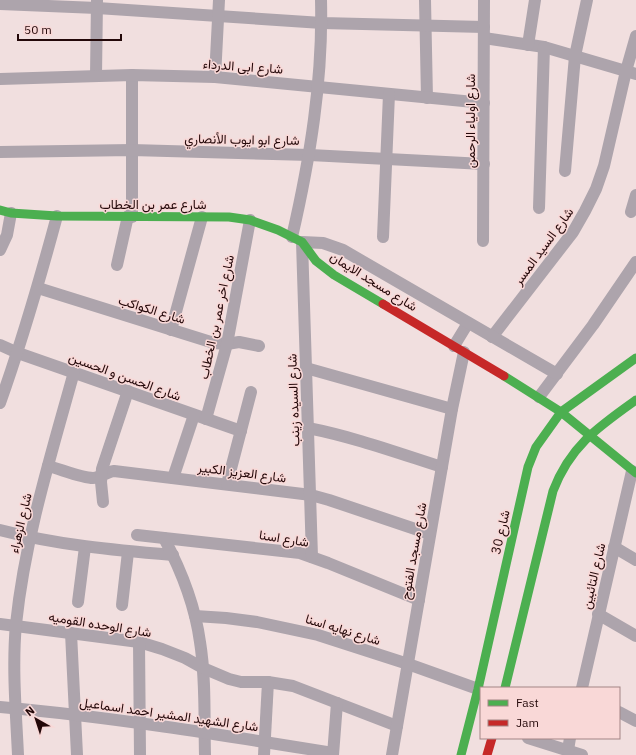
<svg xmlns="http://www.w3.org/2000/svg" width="636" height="755" viewBox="0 0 636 755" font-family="'IBM Plex Sans',Vazirmatn,sans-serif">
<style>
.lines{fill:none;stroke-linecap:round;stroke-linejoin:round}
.street{stroke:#ada4ac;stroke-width:12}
.fast{stroke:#4caf50;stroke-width:9}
.jam{stroke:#c62828;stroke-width:9}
.labels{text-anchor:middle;stroke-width:3;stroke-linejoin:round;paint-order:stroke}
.street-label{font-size:13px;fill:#230809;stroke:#f9d8d7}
</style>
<rect width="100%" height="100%" fill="#f1dfdf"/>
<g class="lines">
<g class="street">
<polyline points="425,0 427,98"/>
<polyline points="0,4 97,8 322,23 484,27"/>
<polyline points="484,38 544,47 636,74"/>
<polyline points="528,45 535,0"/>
<polyline points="132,75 132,217"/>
<polyline points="96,76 97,0"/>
<polyline points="215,77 219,0"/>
<polyline points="0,79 132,75 215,77 484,103"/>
<polyline points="0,152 132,150 310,155 484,164"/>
<polyline points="565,171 575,56 587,0"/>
<polyline points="539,208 544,47"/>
<polyline points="631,212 636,195"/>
<path d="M 292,237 C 310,159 323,80 321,0"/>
<polyline points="383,237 389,94"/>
<polyline points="483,241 484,0"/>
<polyline points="0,250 7,235 11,213"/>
<polyline points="117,265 128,216"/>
<polyline points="38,288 214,343 227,344 239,342 259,346"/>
<polyline points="171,330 202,217"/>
<polyline points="492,337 573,232 585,211 596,189 604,166 626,71 636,36"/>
<polyline points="0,345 18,353 241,431"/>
<polyline points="454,346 468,323"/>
<polyline points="306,368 452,409"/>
<polyline points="539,397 593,325 636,262"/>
<path d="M 0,403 C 22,341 40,279 57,216"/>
<polyline points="206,419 227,344 250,220"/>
<path d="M 308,428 C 354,437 398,453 442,467"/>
<path d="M 48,466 C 60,469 82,478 93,478 C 100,478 106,472 114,471 L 311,495 L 329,500 L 430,534"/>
<polyline points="173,478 194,415"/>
<polyline points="227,484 251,392"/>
<polyline points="103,502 101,482 102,469 128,391"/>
<path d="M 0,530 C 58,545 113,550 173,555"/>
<polyline points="137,535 300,553 328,563 419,600"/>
<path d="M 164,538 C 181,570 195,605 200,642 C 206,679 204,718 205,755"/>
<polyline points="614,547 636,560"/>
<polyline points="312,557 302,242 323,243 343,250 557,374"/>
<polyline points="78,602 85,547"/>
<polyline points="122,605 128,552"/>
<polyline points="598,614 636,636"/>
<polyline points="195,616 226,618 257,622 318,635 408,664 478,689"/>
<polyline points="0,624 139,642 162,649 185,658 203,668 229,679 241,682 268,682 293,686 397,726"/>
<polyline points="71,633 77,755"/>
<polyline points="139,642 140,755"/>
<polyline points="582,688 632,471"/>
<path d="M 0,707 C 112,717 222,735 333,753"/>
<polyline points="619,712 636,721"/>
<polyline points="528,738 582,755"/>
<polyline points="568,750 570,738"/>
<path d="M 18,755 C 16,712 12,667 16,624 C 25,538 51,455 74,372"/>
<polyline points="264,755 268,682"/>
<polyline points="333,755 337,703"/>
<polyline points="392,755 452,409 464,352"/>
</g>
<g class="fast">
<polyline points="0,210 11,213 57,216 229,217 250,220 278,230 302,242 316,261 334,275 383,304"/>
<polyline points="504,376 561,412 636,473"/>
<path d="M 505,688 L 553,491 C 570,446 598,427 636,400"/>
<polyline points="461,755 478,689 528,467 536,447 561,412 636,358"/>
</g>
<g class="jam">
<polyline points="383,304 504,376"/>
<polyline points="487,755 492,738"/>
</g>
</g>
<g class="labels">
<g class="street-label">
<text transform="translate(243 66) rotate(4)" y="5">شارع ابى الدرداء</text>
<text transform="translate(470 121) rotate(-90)" y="5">شارع اولياء الرحمن</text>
<text transform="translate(242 139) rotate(1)" y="5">شارع ابو ايوب الأنصاري</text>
<text x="153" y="209">شارع عمر بن الخطاب</text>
<text transform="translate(543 246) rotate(-54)" y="5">شارع السيد المسر</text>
<text transform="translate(374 281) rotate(32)" y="5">شارع مسجد الايمان</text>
<text transform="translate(152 309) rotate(17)" y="5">شارع الكواكب</text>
<text transform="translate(216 317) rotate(-78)" y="5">شارع اخر عمر بن الخطاب</text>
<text transform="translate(125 376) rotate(20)" y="5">شارع الحسن و الحسين</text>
<text transform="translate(293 400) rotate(-92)" y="5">شارع السيده زينب</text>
<text transform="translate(242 472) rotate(7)" y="5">شارع العزيز الكبير</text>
<text transform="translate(20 523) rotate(-77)" y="5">شارع الزهراء</text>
<text transform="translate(500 532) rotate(-77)" y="5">شارع 30</text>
<text transform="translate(284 538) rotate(9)" y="5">شارع اسنا</text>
<text transform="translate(413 551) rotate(-80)" y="5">شارع مسجد الفتوح</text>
<text transform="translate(593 576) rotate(-77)" y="5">شارع التائبين</text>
<text transform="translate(100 624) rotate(9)" y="5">شارع الوحده القوميه</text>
<text transform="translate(343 629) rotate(17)" y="5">شارع نهايه اسنا</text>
<text transform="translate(169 714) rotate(8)" y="5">شارع الشهيد المشير احمد اسماعيل</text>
</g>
</g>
<rect x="480" y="687" width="140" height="52" fill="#f9d8d7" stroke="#a38585"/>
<rect x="488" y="700" width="20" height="6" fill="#4caf50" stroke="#a38585"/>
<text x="516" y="707" font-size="12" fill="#230809">Fast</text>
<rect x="488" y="720" width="20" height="6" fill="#c62828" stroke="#a38585"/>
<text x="516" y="727" font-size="12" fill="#230809">Jam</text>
<g transform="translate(36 719) rotate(321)" stroke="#f9d8d7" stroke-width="3" paint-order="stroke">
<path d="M0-3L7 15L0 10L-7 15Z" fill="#230809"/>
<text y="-6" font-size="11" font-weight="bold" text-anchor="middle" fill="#230809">N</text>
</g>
<path d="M18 34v6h103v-6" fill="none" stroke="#230809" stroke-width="2"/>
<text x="24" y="34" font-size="12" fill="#230809" stroke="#f9d8d7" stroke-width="3" paint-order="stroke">50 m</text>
</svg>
